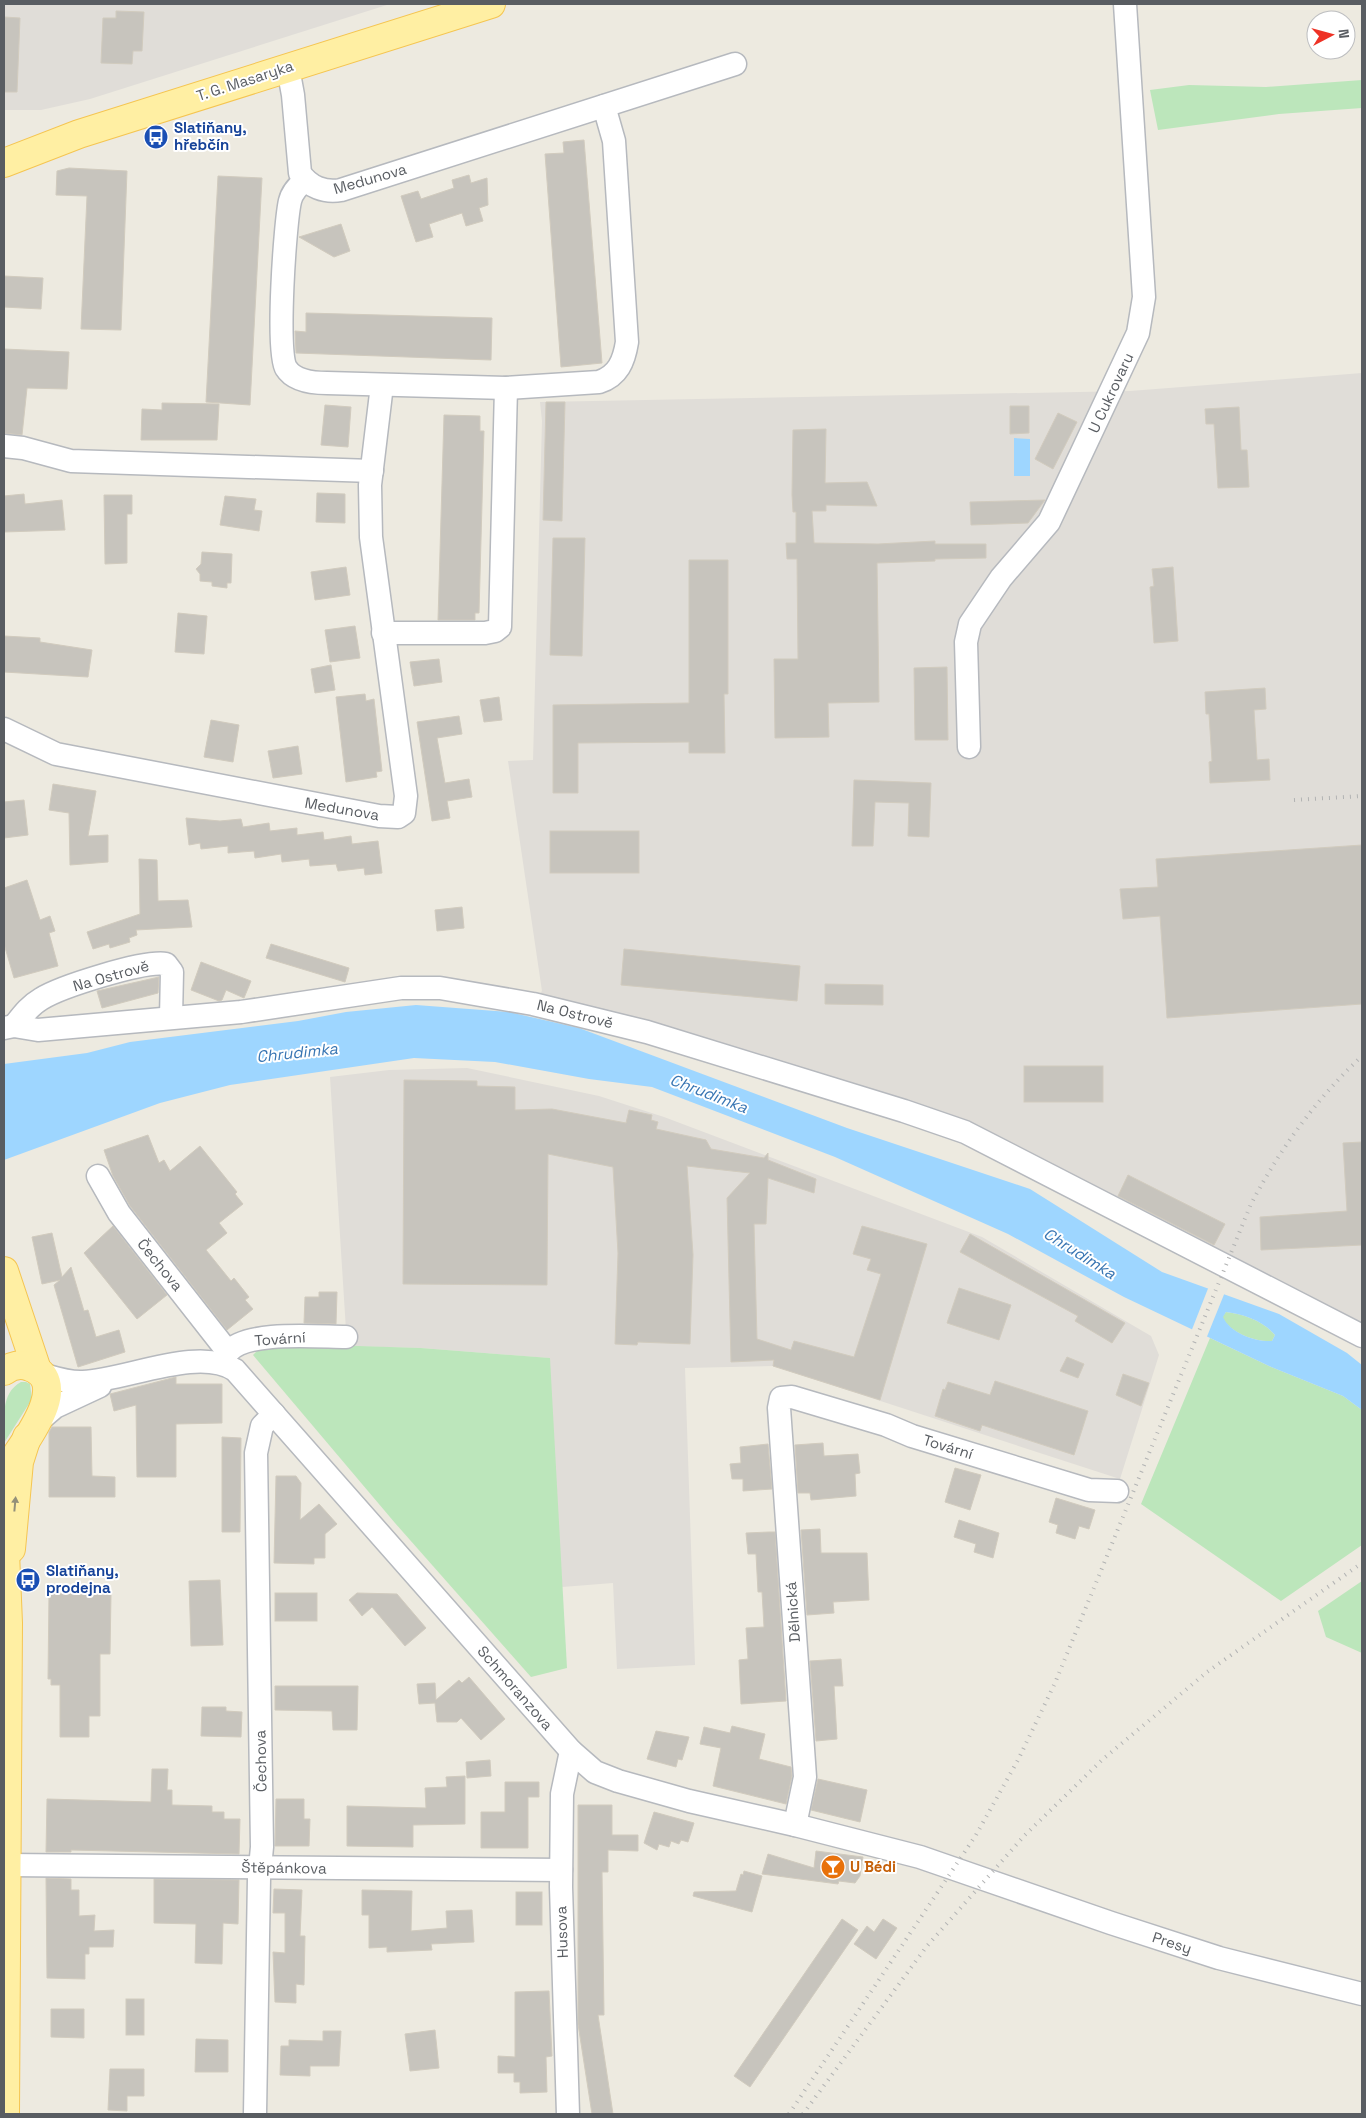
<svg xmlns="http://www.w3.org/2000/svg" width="1366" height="2118" viewBox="0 0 1366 2118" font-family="'Space Grotesk',sans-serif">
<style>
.industrial{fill:#e0ddd8}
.green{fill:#bce6bb}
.water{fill:#9ed6ff;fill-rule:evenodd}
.pier{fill:#edeae0}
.building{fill:#c7c4bd;stroke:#d1cbbe}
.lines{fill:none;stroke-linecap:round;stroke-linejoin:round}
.minor-casing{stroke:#b6b9be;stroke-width:25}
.major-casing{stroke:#f5c551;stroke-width:30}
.minor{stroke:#fff;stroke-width:22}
.major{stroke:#ffefa3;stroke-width:28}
.rail{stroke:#b2b3b3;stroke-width:4;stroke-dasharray:1 6;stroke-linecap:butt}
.oneway{fill:#939079}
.labels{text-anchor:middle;stroke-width:4;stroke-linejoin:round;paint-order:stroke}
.street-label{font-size:15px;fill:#595d62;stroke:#fff}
.transit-label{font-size:15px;font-weight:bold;fill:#164399;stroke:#fff;text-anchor:start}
.food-label{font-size:15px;font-weight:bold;fill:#c56008;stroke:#fff;text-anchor:start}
.water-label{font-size:16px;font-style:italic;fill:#3976b3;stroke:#fff}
</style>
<rect width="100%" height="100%" fill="#edeae0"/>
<g class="industrial">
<polygon points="4,4 390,4 90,99 41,110 4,110"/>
<polygon points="1362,373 1362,1325 1007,1149 537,997 542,991 508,761 533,760 542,421 540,402 1130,391"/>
<polygon points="467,1068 599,1096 664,1117 982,1237 1151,1336 1159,1355 1120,1479 773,1366 685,1368 695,1665 617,1669 613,1583 562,1587 549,1358 421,1348 347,1346 330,1077 389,1070"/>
</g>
<g class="green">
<polygon points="1362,80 1362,108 1279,114 1158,130 1150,90 1189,85 1266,87"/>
<path d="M 1226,1312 C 1244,1314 1263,1321 1275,1335 L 1272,1341 C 1255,1342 1230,1333 1222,1317 Z"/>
<polygon points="1210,1338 1269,1366 1343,1396 1362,1410 1362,1545 1281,1601 1141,1504"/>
<polygon points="265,1343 421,1348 550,1358 567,1668 531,1677 395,1523 253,1355"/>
<path d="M 21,1382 L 26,1382 L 30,1384 L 32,1399 L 4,1443 C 4,1421 0,1393 21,1382 Z"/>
<polygon points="1362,1581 1362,1653 1326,1637 1318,1611"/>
</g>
<g class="water">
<polygon points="1014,438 1030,439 1030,476 1014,476"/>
<path d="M 416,1005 L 509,1012 L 579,1028 L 847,1128 L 1030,1189 L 1162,1272 L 1279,1314 L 1347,1353 L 1362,1365 L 1362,1410 L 1343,1396 L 1269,1366 L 1124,1297 L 1008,1234 L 835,1157 L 652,1087 L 589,1079 L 495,1062 L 414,1058 L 230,1085 L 160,1103 L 4,1160 L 4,1064 L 87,1053 L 130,1042 L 298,1021 L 346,1012 ZM 1226,1312 C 1244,1314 1263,1321 1275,1335 L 1272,1341 C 1255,1342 1230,1333 1223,1317 Z"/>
</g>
<polygon class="pier" points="1209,1286 1225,1292 1206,1339 1191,1332"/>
<g class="building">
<polygon points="116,11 144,12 142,51 133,51 132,64 101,63 103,18 116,18"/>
<polygon points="4,17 20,18 17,92 4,92"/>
<polygon points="584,140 602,363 561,367 545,154 564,153 563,142"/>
<polygon points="69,168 127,171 121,330 81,329 87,196 56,195 57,171"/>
<polygon points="469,175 471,183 487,178 488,205 479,208 483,221 466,226 462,213 429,224 433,237 416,242 401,196 418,191 421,199 454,188 452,180"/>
<polygon points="218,176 262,178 250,405 206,402"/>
<polygon points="341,224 350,251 334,257 299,237"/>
<polygon points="4,276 43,278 41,309 4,307"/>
<polygon points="306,313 492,318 491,360 296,353 295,331 306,332"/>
<polygon points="4,349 69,352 67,389 27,388 22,435 4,433"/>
<polygon points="546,402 565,402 562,521 543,520"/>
<polygon points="162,403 219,404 217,440 141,440 142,409 162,410"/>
<polygon points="325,405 351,407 348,447 321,445"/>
<polygon points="1010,406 1029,406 1029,433 1010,434"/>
<polygon points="1239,407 1241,450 1247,450 1249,487 1218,488 1214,424 1206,424 1205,409"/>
<polygon points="1058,413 1077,422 1053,469 1035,459"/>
<polygon points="444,415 480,416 480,431 484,431 479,613 475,613 475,620 438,620"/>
<polygon points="826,429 825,483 867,482 877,506 826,505 826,511 812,511 814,543 878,544 935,541 935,544 986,544 986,558 935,559 935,561 877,563 879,702 828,703 829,737 775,738 774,659 798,659 797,559 787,559 786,543 796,543 796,512 793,512 792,495 793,430"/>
<polygon points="317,493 345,494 345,523 316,522"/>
<polygon points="24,494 25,504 62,500 65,530 4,532 4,496"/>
<polygon points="104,495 132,495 132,514 127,514 127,563 105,564"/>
<polygon points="225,496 256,499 254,510 262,511 259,531 220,525"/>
<polygon points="1045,500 1028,523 971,525 970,502"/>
<polygon points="553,538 585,538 582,656 550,655"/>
<polygon points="202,552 232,554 231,583 227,583 227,588 212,586 212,582 200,581 200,574 196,569 201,564"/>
<polygon points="689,560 728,560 728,694 724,694 725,753 689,753 689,742 578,743 578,793 553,793 553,705 689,703"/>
<polygon points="346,567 350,595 315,600 311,572"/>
<polygon points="1173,567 1178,641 1154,643 1150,587 1154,586 1152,569"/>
<polygon points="178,613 207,616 204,654 175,652"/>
<polygon points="355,626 360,658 330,662 325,630"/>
<polygon points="4,636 40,638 40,642 92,650 88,677 4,672"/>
<polygon points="439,659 442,682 414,686 410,662"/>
<polygon points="331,665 335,690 315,693 311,669"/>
<polygon points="947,667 948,740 915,740 914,668"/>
<polygon points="1265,688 1266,709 1254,710 1257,760 1269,759 1270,780 1210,783 1209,762 1212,761 1209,714 1206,714 1205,692"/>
<polygon points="365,694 366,701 374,699 382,771 376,772 377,777 346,782 336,697"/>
<polygon points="499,697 502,720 484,722 480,700"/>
<polygon points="459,716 462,734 437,738 445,783 469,779 472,797 447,801 450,818 432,821 417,722"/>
<polygon points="211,720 239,725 233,762 204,757"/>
<polygon points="298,746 302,774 273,778 268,751"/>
<polygon points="854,780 931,783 929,837 908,836 909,803 875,802 873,846 852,846"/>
<polygon points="53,784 96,791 88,836 108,835 108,862 70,865 69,813 49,810"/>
<polygon points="24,800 28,835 4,838 4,802"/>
<polygon points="186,818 220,821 241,819 243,827 269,823 270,831 297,828 297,835 323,832 324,840 351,836 352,844 378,841 382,873 365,875 364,868 338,871 336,864 310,866 309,859 282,862 281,854 255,858 254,851 228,853 228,846 201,849 200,843 189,845"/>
<rect x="550" y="831" width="89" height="42"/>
<polygon points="1362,845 1362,1004 1167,1018 1160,916 1123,919 1120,889 1158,887 1156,859"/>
<polygon points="139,859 157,860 158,901 188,900 192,927 136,930 137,935 129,938 130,942 110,948 109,944 93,949 87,932 140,914"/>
<polygon points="27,880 40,920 50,916 55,931 49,933 58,966 14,978 4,944 4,888"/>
<polygon points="462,907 464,928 437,931 435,910"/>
<polygon points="271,944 349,968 345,982 266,958"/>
<polygon points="624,949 800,966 797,1001 621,985"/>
<polygon points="201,962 251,981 244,998 226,990 222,1000 219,1001 191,990"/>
<polygon points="159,977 158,993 102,1008 97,991"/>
<polygon points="825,984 883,985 883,1005 825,1004"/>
<rect x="1024" y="1066" width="79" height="36"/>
<polygon points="404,1080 477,1081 477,1086 515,1087 515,1110 552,1109 626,1123 629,1110 652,1115 651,1120 658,1122 656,1129 706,1140 711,1149 764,1158 768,1153 768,1160 816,1179 814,1193 768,1178 766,1224 754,1224 757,1339 791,1350 794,1341 854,1357 881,1274 867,1270 871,1259 853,1254 862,1226 927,1244 880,1400 773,1366 774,1360 731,1362 727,1198 750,1173 687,1166 693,1255 690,1344 638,1342 637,1345 615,1344 618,1253 613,1167 548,1154 547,1285 403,1284"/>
<polygon points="148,1135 159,1163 164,1160 170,1171 200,1146 237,1192 235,1194 243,1204 219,1223 227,1233 206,1250 231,1281 234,1278 249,1297 245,1300 253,1309 227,1330 130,1206 113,1176 104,1150"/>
<polygon points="1362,1142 1362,1245 1261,1250 1260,1217 1347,1211 1343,1143"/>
<polygon points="1128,1175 1225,1224 1214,1245 1118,1196"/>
<polygon points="113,1226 167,1295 137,1319 84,1253"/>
<polygon points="52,1233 62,1277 71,1267 84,1311 88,1310 96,1337 119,1330 125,1352 78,1367 54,1285 60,1280 42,1284 32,1237"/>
<polygon points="970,1234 1125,1323 1112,1343 1075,1321 1078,1316 960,1252"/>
<polygon points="959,1288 1011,1305 999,1340 947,1323"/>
<polygon points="319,1292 337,1292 336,1324 304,1323 305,1297 319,1297"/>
<polygon points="1067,1357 1084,1364 1078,1378 1060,1371"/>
<polygon points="1123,1374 1149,1383 1141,1406 1116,1395"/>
<polygon points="176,1377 176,1384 222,1384 222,1423 176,1424 176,1477 137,1477 136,1405 114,1411 110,1394"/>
<polygon points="995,1381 1088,1411 1074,1455 982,1425 980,1431 935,1416 943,1389 945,1390 948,1382 990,1395"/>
<polygon points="52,1427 91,1427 92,1476 115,1477 115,1497 49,1497 49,1432"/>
<polygon points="222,1437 241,1438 240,1532 222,1532"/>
<polygon points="823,1443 824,1456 858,1454 860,1473 855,1474 856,1496 811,1500 810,1493 798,1493 795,1445"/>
<polygon points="768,1444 772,1489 743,1491 743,1479 732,1479 730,1464 741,1463 740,1447"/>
<polygon points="955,1468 981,1475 970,1510 945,1502"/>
<polygon points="276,1476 296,1476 301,1483 300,1520 319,1504 337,1524 325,1534 325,1558 314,1558 314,1564 274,1563"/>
<polygon points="1056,1498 1095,1510 1089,1529 1079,1526 1075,1539 1056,1533 1058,1525 1049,1522"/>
<polygon points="959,1520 999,1533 993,1558 974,1552 976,1544 954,1537"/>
<polygon points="820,1529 821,1553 867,1553 869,1600 833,1602 834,1613 807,1615 801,1530"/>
<polygon points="769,1532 775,1532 786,1701 741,1704 739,1660 748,1659 746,1628 764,1627 762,1592 758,1592 756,1554 748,1554 746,1533"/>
<polygon points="220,1580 223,1645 191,1646 189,1581"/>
<polygon points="49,1593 111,1593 110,1654 100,1654 100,1716 89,1716 89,1737 60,1737 60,1685 51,1685 51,1679 48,1679"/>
<rect x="275" y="1593" width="42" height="28"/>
<polygon points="357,1593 397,1594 426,1628 405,1646 372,1607 362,1616 349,1600"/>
<polygon points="841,1659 843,1686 834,1686 837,1739 816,1741 810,1661"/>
<polygon points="469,1677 505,1719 481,1740 461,1718 457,1722 437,1722 435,1703 419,1704 417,1684 435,1683 436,1700 459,1680 462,1683"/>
<polygon points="275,1686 358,1686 357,1730 333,1730 332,1711 275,1710"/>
<polygon points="202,1707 226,1707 226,1711 242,1712 241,1737 201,1736"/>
<polygon points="732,1726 765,1734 759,1759 791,1767 792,1776 786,1804 713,1786 721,1748 700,1744 704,1727 730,1733"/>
<polygon points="656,1731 689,1737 682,1760 678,1759 676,1767 647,1759"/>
<polygon points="490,1760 491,1776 467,1778 466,1762"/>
<polygon points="152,1769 168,1769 167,1790 172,1790 172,1805 212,1806 212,1812 224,1812 224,1819 240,1819 239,1854 71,1850 71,1852 46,1852 47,1799 151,1802"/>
<polygon points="465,1776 465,1824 413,1825 413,1847 347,1846 347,1806 426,1808 425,1788 447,1787 446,1777"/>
<polygon points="818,1779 867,1790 860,1822 811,1810"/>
<polygon points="505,1782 539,1782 539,1797 528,1797 528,1848 481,1848 481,1812 505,1812"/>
<polygon points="276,1799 304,1799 304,1819 310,1819 309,1846 275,1846"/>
<polygon points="578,1805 612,1805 612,1835 638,1835 638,1851 608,1850 608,1872 602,1872 604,2015 598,2015 613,2114 592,2114 578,2024"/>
<polygon points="654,1812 694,1823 688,1842 681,1840 679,1844 671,1841 669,1847 659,1844 657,1850 644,1843"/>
<polygon points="816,1851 863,1857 860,1876 855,1883 839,1881 838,1884 762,1874 768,1854 814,1868"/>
<polygon points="744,1871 762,1876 752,1912 693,1896 694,1892 736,1891 741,1874 743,1875"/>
<polygon points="46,1878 71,1879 71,1890 79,1890 79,1916 95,1915 94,1931 114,1930 113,1947 89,1947 89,1954 85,1954 85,1979 47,1978"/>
<polygon points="154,1879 239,1880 238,1924 223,1923 222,1964 195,1963 196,1924 154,1923"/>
<polygon points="274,1889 302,1890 300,1936 305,1936 304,1985 296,1984 296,2003 275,2002 273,1952 285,1953 285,1913 273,1913"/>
<polygon points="362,1890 412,1891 411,1931 447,1928 446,1911 472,1910 474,1942 431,1944 432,1950 387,1952 387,1947 369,1948 369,1915 362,1915"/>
<rect x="516" y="1892" width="26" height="33"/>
<polygon points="842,1919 858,1930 750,2087 734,2076"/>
<polygon points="883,1919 897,1928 876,1959 854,1944 867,1926 874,1932"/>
<polygon points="549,1991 552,2056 546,2057 547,2092 520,2093 520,2082 514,2082 514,2073 498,2073 498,2056 515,2057 515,1992"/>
<rect x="126" y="1999" width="18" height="36"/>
<polygon points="51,2009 84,2009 84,2038 51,2037"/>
<polygon points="435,2030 439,2068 410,2071 405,2034"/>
<polygon points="323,2031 341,2031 339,2066 310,2066 310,2076 280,2075 281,2046 289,2046 289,2040 323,2041"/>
<polygon points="196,2039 228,2040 228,2072 195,2072"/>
<polygon points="110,2069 144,2069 144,2096 127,2096 127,2111 108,2110"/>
</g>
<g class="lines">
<defs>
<g id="minor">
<path d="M 288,68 L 293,95 L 300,173 C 309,187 325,193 341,190 L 735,64"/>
<path d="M 305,180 C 298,186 292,192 290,201 C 285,222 276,354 286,368 C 294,381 313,383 327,383 L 506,388 L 599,382 C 618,376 624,361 627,342 L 614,141 L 604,106"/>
<polyline points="4,446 23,448 71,461 372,471"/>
<polyline points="383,633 485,633 495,631 500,627 506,388"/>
<polyline points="4,729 56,754 379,816 398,817 404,813 406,796 371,537 370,485 382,385"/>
<polyline points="969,747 966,642 970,624 1001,578 1049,522 1138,333 1144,297 1125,4"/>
<path d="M 14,1026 C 22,1016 29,1006 41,999 C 60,987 144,960 166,964 L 172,972 L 171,1017"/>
<polyline points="4,1028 14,1026 38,1030 241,1012 401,988 440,988 533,1004 647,1032 904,1111 965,1132 1362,1336"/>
<polyline points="98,1176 119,1213 228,1352"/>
<path d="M 222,1362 C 224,1359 225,1355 228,1352 C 247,1330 318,1337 346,1337"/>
<path d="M 41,1374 C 55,1378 69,1383 83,1382 C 126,1380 199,1346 235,1370 L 571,1751 L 595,1772 L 618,1781 L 689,1801 L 795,1825 L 920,1857 L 1111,1923 L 1219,1958 L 1362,1994"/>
<polyline points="34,1425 55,1407 100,1386"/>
<polyline points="795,1825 805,1777 779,1408 781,1398 792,1397 886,1425 912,1436 1089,1490 1117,1491"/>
<polyline points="7,1865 561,1870"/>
<polyline points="255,2114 259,1878 262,1847 256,1453 262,1426 274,1414"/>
<polyline points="568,2114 561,1887 562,1794 571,1751"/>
</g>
<g id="major">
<polyline points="4,163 79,134 491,4"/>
<polyline points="4,1271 37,1370"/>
<path d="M 4,1371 C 11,1366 21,1363 30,1367 C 69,1381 31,1433 17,1454"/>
<polyline points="4,1529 8,1623 5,2114"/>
<polyline points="11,1549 19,1462 27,1437"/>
</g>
</defs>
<use href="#minor" class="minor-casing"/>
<use href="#major" class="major-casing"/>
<use href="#minor" class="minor"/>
<use href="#major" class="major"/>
<g class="rail">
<polyline points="1294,800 1362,796"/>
<path d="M 789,2114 L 976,1835 L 1018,1760 L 1055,1683 L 1251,1204 C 1280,1149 1316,1099 1362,1056"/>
<polyline points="803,2114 927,1946 1024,1836 1102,1760 1207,1672 1362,1563"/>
</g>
</g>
<defs><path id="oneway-solid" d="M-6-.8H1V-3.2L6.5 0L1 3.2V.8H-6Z" transform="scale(1.25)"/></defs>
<use class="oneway" href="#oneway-solid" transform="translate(15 1504) rotate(-85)"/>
<defs>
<symbol id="bus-disc" viewBox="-11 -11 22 22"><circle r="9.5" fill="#1a4fb4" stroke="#fff"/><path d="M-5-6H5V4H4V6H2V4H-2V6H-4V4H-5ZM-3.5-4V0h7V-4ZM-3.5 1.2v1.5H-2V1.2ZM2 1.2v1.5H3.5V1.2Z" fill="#fff"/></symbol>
<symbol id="bar-disc" viewBox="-11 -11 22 22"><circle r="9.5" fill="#e8710a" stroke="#fff"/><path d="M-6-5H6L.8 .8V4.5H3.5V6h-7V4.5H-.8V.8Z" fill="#fff"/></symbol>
</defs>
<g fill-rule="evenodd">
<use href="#bus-disc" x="142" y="123" width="28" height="28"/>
<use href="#bus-disc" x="14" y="1566" width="28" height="28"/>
<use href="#bar-disc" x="819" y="1853" width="28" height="28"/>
</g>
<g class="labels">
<g class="street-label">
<text transform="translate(245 81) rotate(-18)" y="5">T. G. Masaryka</text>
<text transform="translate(370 179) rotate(-16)" y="5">Medunova</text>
<text transform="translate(1111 393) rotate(-65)" y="5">U Cukrovaru</text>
<text transform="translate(342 809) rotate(10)" y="5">Medunova</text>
<text transform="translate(111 976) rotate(-16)" y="5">Na Ostrově</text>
<text transform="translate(575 1014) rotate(14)" y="5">Na Ostrově</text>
<text transform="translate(160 1265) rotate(51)" y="5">Čechova</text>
<text transform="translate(280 1339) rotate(-4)" y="5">Tovární</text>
<text transform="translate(948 1447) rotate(17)" y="5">Tovární</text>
<text transform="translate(793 1612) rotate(-94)" y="5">Dělnická</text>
<text transform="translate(515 1688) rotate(49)" y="5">Schmoranzova</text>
<text transform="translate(261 1761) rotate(-91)" y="5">Čechova</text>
<text transform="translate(284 1868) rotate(1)" y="5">Štěpánkova</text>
<text transform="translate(562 1932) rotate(-92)" y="5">Husova</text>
<text transform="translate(1172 1943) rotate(18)" y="5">Presy</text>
</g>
<g class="transit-label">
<text x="174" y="133">Slatiňany,<tspan x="174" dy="17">hřebčín</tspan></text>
<text x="46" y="1576">Slatiňany,<tspan x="46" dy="17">prodejna</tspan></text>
</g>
<g class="food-label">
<text x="850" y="1872">U Bédi</text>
</g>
<g class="water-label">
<text transform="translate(297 1052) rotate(-6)" y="6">Chrudimka</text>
<text transform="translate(709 1093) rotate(21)" y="6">Chrudimka</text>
<text transform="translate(1080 1253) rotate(32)" y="6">Chrudimka</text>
</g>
</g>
<rect width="1366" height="2118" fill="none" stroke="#595d62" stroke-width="10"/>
<g transform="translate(1331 35) rotate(84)"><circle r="24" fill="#ffffff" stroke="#bdbec0"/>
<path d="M0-4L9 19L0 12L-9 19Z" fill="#ee3225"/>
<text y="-8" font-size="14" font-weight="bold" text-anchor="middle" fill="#595d62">N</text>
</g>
</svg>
